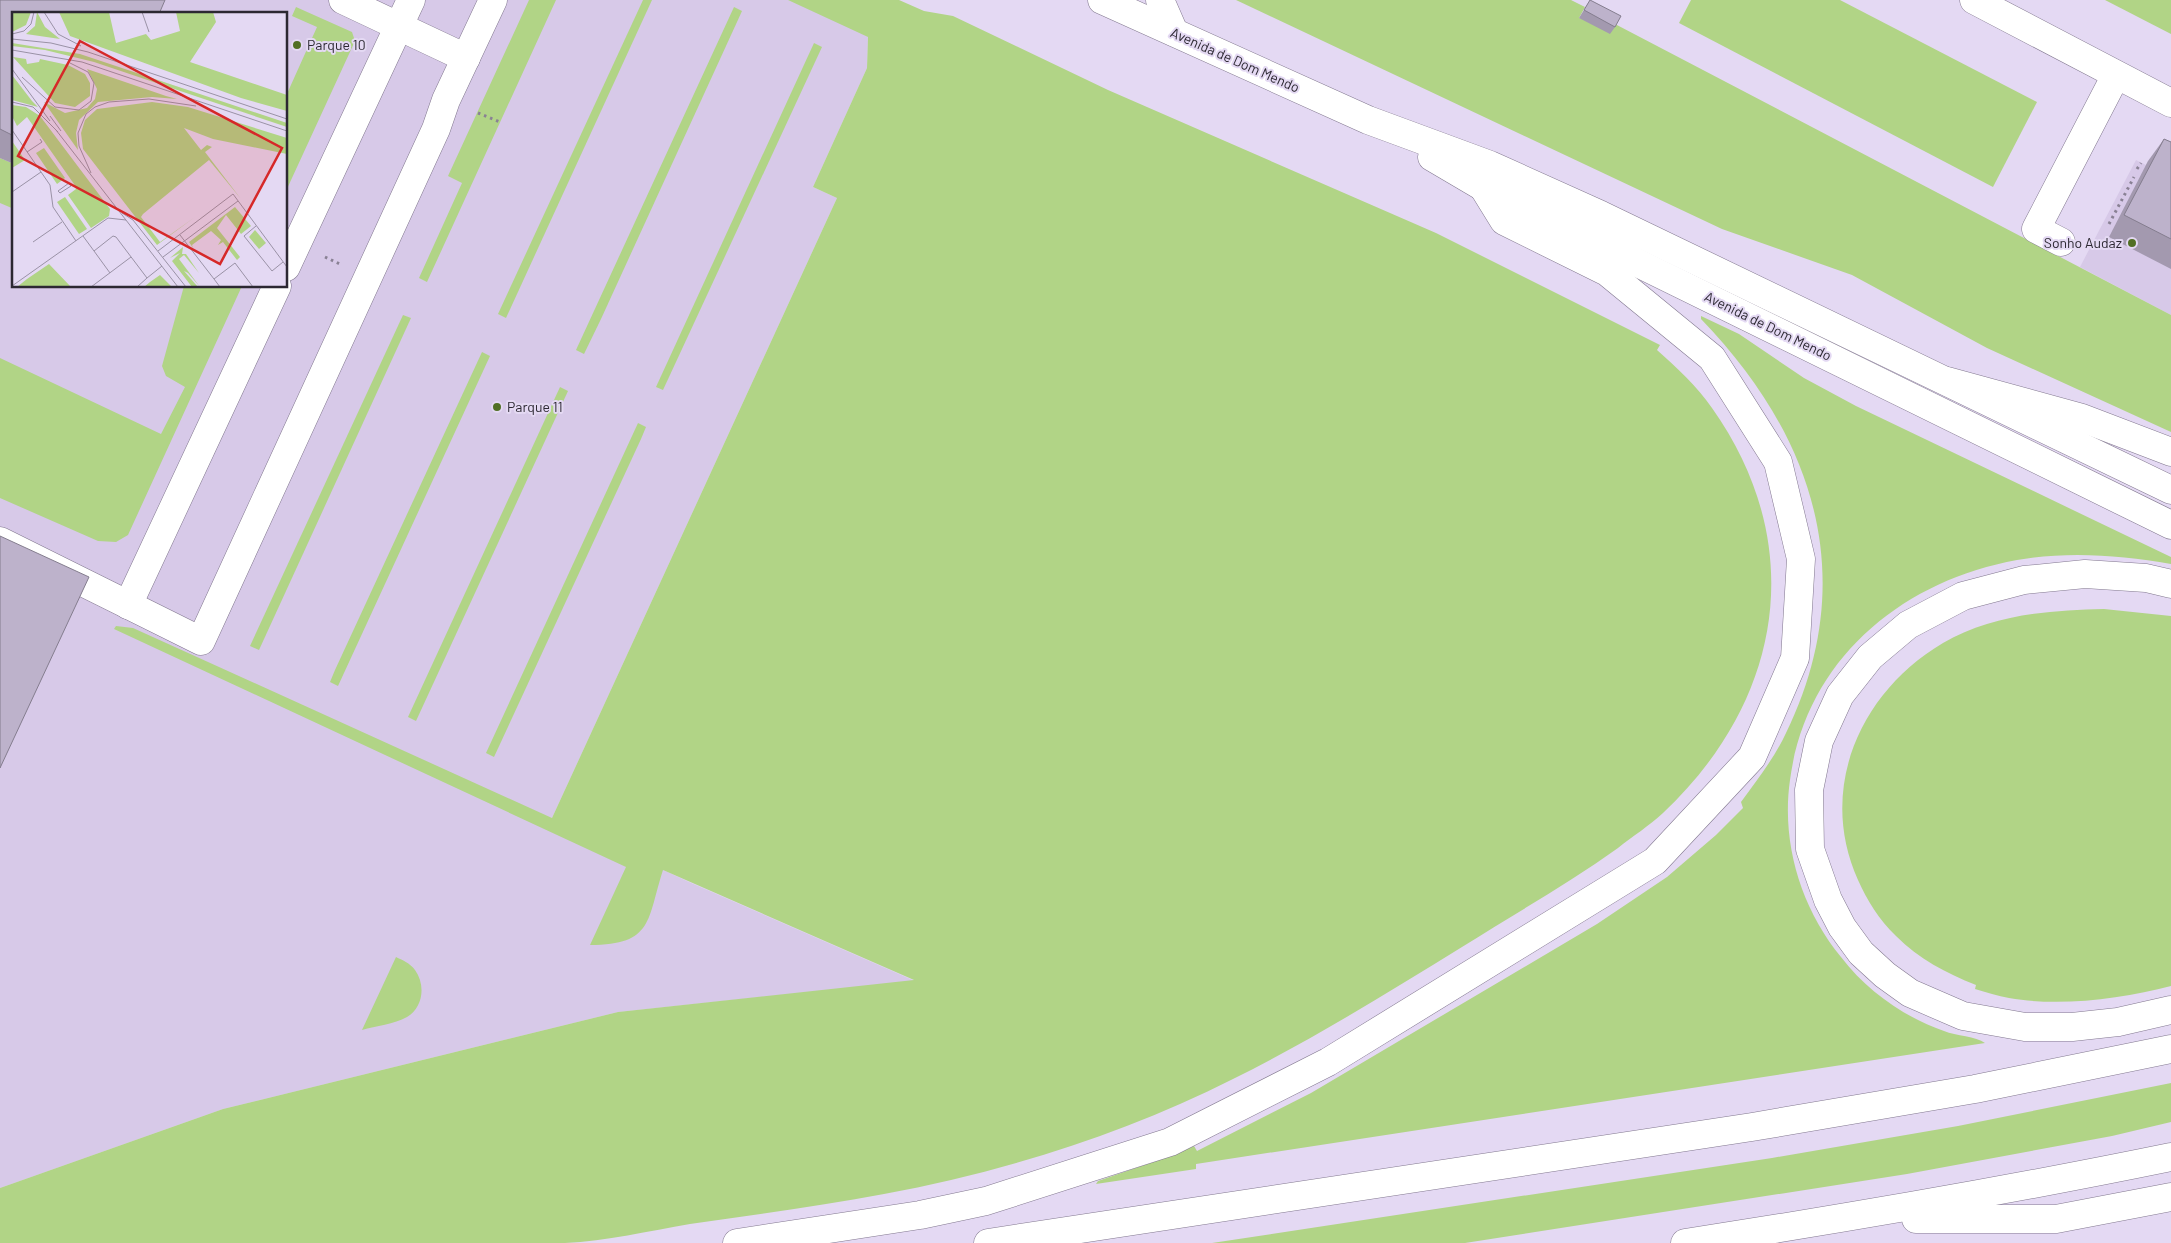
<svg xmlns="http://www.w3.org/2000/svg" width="2171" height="1243" viewBox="0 0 2171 1243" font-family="Barlow,sans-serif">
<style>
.built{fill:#d7c9e8;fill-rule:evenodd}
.green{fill:#b1d486}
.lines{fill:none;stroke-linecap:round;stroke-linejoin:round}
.minor-casing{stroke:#82788f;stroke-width:29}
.major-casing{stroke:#82788f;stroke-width:29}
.highway-casing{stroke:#82788f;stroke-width:29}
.path{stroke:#898194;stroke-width:3;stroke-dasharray:2.5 4;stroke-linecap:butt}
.minor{stroke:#fff;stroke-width:28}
.major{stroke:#fff;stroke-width:28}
.highway{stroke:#fff;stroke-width:28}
.wall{fill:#a399af}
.building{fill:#bdb2cb;stroke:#847d8e}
.poi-dot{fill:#516f24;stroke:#e4d9f3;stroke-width:2}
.labels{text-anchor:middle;stroke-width:4;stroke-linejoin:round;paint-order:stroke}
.poi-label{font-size:14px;fill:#2c2832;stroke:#e4d9f3;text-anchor:start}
.street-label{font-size:14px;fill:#2c2832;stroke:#e4d9f3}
.inset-road{fill:none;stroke:#9a92a6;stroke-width:1}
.view{fill:#d62828;fill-opacity:0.15;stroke:#d62828;stroke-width:2.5}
.inset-edge{fill:none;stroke:#2c2832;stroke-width:2.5}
</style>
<rect width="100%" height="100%" fill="#e4d9f3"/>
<g class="built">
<path d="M 0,0 L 865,0 L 868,37 L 867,68 L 813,187 L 837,198 L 552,818 L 689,882 L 915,981 L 618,1012 L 223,1109 L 0,1188 ZM 14,14 L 286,14 L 286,286 L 14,286 Z"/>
<polygon points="2136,160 2146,165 2148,161 2171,172 2171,315 2080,267"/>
</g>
<g class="green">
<polygon points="529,0 556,0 427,282 419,278 462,183 448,176"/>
<polygon points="643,0 652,0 506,318 498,314"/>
<path d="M 788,0 L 899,0 L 924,11 L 953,16 L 1108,90 L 1436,233 L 1660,345 L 1657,350 C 1677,368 1697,386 1712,408 C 1809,545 1783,700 1663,813 C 1649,826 1633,836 1618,848 C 1568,884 1514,914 1462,947 C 1387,993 1312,1040 1233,1079 C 1124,1134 1003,1172 884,1194 C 819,1206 755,1215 690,1224 C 649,1231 606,1241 565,1243 C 504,1243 442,1243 380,1243 C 254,1243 127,1243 0,1243 L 0,1188 L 223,1109 L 618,1012 L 914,980 L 663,870 C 647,919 654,945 590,945 L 626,867 L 114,629 L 116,626 L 133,628 L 552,818 L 837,198 L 813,187 L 867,68 L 868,37 Z"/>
<polygon points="1236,0 1571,0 1585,7 1579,18 1615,24 2171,315 2171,432 1987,348 1852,275 1722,229"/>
<polygon points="1691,0 1840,0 2037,102 1993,187 1679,23"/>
<polygon points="2105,0 2171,0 2171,34"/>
<polygon points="296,7 352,32 355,41 286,191 286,96 317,27 292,16"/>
<polygon points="734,7 742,11 737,22 601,319 584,354 576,350"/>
<polygon points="814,43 822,47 663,390 656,387"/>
<polygon points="0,158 14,164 14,209 0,203"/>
<polygon points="184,286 242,286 128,535 116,542 98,541 0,498 0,358 161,434 185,387 166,376 162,366"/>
<polygon points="403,315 411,318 259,650 250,646"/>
<path d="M 1701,316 L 1739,334 L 1804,378 L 1856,406 L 2171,557 L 2171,564 C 2120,555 2068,551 2017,560 C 1901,581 1806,660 1790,780 C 1781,843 1801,908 1841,957 C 1867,991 1904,1017 1944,1031 C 1956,1036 1976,1036 1985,1043 L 1196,1164 L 1196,1169 L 1096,1184 L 1098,1181 L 1176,1154 L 1194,1146 L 1197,1151 L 1311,1093 L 1597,924 L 1667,877 L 1716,835 L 1743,808 L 1741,802 C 1757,780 1775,757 1786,733 C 1861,579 1815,437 1701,319 Z"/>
<polygon points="482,352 490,356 338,686 330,682 335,670"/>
<polygon points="560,387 568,391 416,721 408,717"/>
<polygon points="638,423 646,427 641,439 494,757 486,753"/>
<path d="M 2104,609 L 2171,616 L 2171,986 C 2122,999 2059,1007 2009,998 C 1998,996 1986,992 1975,989 L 1976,985 C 1946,973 1919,959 1896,936 C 1879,920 1867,900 1858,880 C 1817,789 1860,692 1943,643 C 1991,615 2049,610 2104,609 Z"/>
<path d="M 396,957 C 402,960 410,963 415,970 C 426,985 423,1008 407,1017 C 394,1024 376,1026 362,1030 Z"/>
<polygon points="2171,1083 2171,1122 2112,1136 1907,1174 1465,1243 1212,1243 1772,1158 1958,1126"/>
</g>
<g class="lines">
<defs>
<g id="minor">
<polyline points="343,0 466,58"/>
<polyline points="1974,0 2171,103"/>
<polyline points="2061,242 2036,229 2116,75"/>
<polyline points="286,267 411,0"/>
<polyline points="0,541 201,641 436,129 446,100 493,0"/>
<polyline points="128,605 277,286"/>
</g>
<g id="major">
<polyline points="1102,0 1368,120 1490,165 1601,215 2171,490"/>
<polyline points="1160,0 1174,32"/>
<polyline points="1432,157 1483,187 2171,525"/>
</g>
<g id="highway">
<polyline points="1947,381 2082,418 2171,452"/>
<polyline points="2171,584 2146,578 2085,574 2024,580 1963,596 1908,625 1870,657 1840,695 1819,741 1809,790 1810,849 1828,900 1842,927 1861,953 1885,975 1910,993 1963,1016 2025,1027 2072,1027 2118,1022 2171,1010"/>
<polyline points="1916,1219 2056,1219 2171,1197"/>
<polyline points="737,1243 920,1215 986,1201 1170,1142 1328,1062 1655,861 1752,757 1795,658 1801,559 1778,462 1712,358 1607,272 1504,221 1483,187"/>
<polyline points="988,1243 1752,1127 1975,1089 2171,1049"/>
<path d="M 1685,1243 C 1848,1218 2010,1190 2171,1157"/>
</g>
</defs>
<use href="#minor" class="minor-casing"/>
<use href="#major" class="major-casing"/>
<use href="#highway" class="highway-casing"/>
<g class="path">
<polyline points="478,113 500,122"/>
<polyline points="2137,169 2141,163"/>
<polyline points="2109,224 2134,177"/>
<polyline points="325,257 340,264"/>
</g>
<use href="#minor" class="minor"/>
<use href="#major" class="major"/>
<use href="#highway" class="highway"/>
</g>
<g class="wall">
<polygon points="0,0 14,14 14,164 0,158"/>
<polygon points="1590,0 1615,27 1610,34 1579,18"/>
<polygon points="2164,139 2171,142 2171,269 2109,237 2148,161"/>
</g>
<g class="building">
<polygon points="0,0 165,0 159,14 14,14 14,136 0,129"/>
<polygon points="1590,0 1621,16 1615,27 1584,10"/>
<polygon points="2164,139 2171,142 2171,239 2124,215"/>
<polygon points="0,536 89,577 0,768"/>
</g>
<g class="poi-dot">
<circle cx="297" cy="45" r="5"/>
<circle cx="2132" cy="243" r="5"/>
<circle cx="497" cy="407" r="5"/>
</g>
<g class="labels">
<g class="poi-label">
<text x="307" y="50">Parque 10</text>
<text x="2122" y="248" text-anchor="end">Sonho Audaz</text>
<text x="507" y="412">Parque 11</text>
</g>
<g class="street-label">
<text transform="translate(1235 60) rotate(24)" y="5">Avenida de Dom Mendo</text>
<text transform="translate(1768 326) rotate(26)" y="5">Avenida de Dom Mendo</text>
</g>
</g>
<g transform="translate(12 12)">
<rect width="275" height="275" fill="#e4d9f3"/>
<path d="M 0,0 L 19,0 L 14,13 L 0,20 ZM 25,0 L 33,15 L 48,27 L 14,22 L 23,14 ZM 47,0 L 97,0 L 104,31 L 134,22 L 139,28 L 168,19 L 164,0 L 201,0 L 204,10 L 178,50 L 275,83 L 275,99 L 229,86 L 58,24 ZM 0,31 L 68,42 L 275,111 L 275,115 L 82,50 L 33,38 L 0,34 ZM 1,45 L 14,47 L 15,52 L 27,50 L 28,47 L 56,53 L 73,62 L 78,71 L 78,84 L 63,95 L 43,91 ZM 75,57 L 154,84 L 165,87 L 140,85 L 86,90 L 67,108 L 64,121 L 66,138 L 32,90 L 53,101 L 75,96 L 83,87 L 85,77 ZM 0,63 L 20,89 L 26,95 L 0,88 ZM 140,90 L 176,95 L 275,126 L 275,142 L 201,127 L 172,116 L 189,138 L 195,133 L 200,135 L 193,140 L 229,187 L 197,148 L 131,202 L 129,205 L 148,230 L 183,205 L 145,233 L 71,137 L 69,121 L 73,108 L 85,97 ZM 0,93 L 14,95 L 28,104 L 98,197 L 97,204 L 79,216 L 56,183 L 64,177 L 62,172 L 15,105 L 5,114 L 0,104 ZM 0,129 L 13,148 L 0,156 ZM 32,136 L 53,166 L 45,172 L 24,141 ZM 53,185 L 75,217 L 67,222 L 45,190 ZM 223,195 L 239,214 L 229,222 L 214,203 L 205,216 L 228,245 L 225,248 L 211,230 L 206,233 L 209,228 L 199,219 L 180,233 L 181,236 L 177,230 ZM 243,218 L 254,231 L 247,237 L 237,225 ZM 171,235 L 170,242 L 174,242 L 187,261 L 172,243 L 167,247 L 188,275 L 176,261 L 172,259 L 186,275 L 180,275 L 160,249 L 168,241 L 158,246 ZM 37,252 L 59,275 L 5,275 L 15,267 ZM 148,263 L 160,275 L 132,275 L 138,270 Z" fill="#b1d486"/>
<path class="inset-road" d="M 32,0 L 46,22 L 69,34M 130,0 L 137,20M 0,22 L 12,19 L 19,12 L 22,0M 0,27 L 39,31 L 76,40 L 275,107M 0,38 L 70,50 L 275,119M 0,57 L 38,109M 10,65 L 43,95 L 67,98 L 79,89 L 82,71 L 76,60 L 58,51M 0,90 L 21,95 L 46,120M 38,104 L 49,119M 0,118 L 38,173 L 41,195 L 64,229M 44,118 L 166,275M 15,140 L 30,130 L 28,127M 79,161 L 67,134 L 66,121 L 74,102 L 83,95 L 97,90 L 137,87 L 184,94M 57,171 L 59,174 L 48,181 L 46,179 ZM 0,180 L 29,160M 110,201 L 121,208 L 174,275M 96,206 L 114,208M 244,214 L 232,224 L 260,259 L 271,250M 168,223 L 202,267M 71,224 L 82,239 L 101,224 L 104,225 L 135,266 L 125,275M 21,230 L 50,210M 82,239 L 98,261M 146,239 L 221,182 L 275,255M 151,245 L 226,189M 135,266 L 150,254M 0,274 L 96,206M 79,275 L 119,245M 208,275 L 202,267 L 223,251 L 241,275"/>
<path class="view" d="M 68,29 L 270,136 L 208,252 L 6,144 Z"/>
<rect width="275" height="275" class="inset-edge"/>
</g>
</svg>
